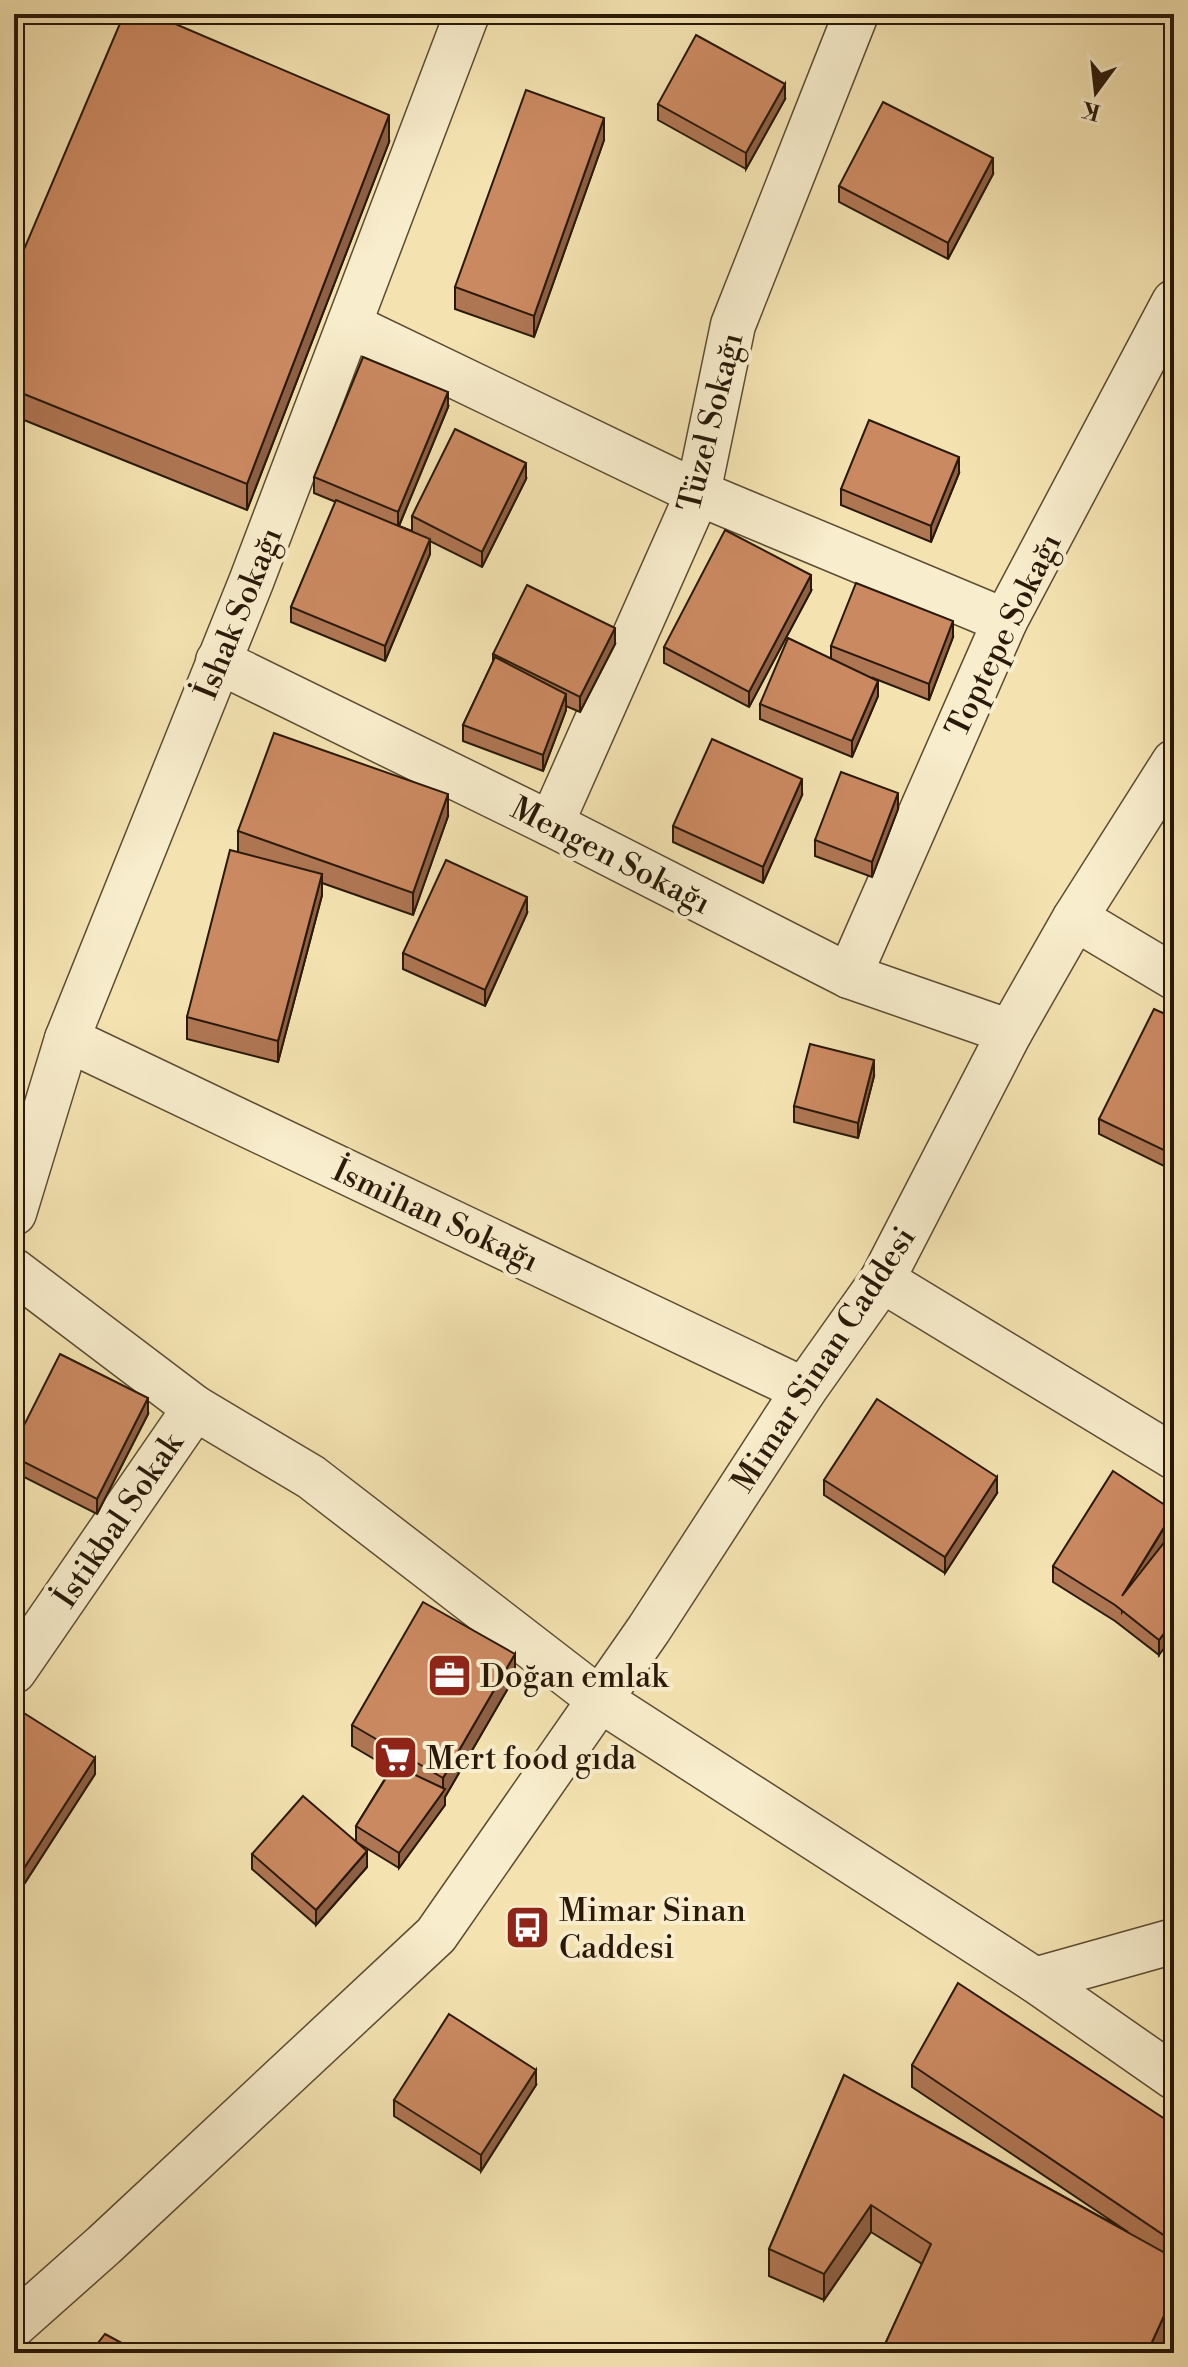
<svg xmlns="http://www.w3.org/2000/svg" width="1188" height="2367" viewBox="0 0 1188 2367" font-family="'Libre Bodoni',serif">
<style>
.lines{fill:none;stroke-linecap:round;stroke-linejoin:round}
.minor-casing{stroke:#5c4c32;stroke-width:47}
.tertiary-casing{stroke:#5c4c32;stroke-width:47}
.minor{stroke:#f8edcc;stroke-width:44}
.tertiary{stroke:#f8edcc;stroke-width:44}
.wall{fill:#af7653;stroke:#291908;stroke-width:2}
.shaded-wall{fill:#8e6044;stroke:#291908;stroke-width:2}
.building{fill:#cb8961;stroke:#291908;stroke-width:2}
.labels{text-anchor:middle;stroke-width:8;stroke-linejoin:round;paint-order:stroke}
.street-label{font-size:32px;fill:#291908;stroke:#f8edcc}
.poi-label{font-size:32px;fill:#291908;stroke:#f8edcc;text-anchor:start}
</style>
<rect width="100%" height="100%" fill="#f4e3b1"/>
<filter id="stains"><feTurbulence type="fractalNoise" baseFrequency=".0025" numOctaves="4"/><feColorMatrix values="0 0 0 0 .2 0 0 0 0 .09 0 0 0 0 .02 0 0 0 .5 -.17"/></filter>
<radialGradient id="worn" r=".72"><stop offset=".6" stop-color="#630" stop-opacity="0"/><stop offset="1" stop-color="#630" stop-opacity=".3"/></radialGradient>
<g class="lines">
<defs>
<g id="minor">
<polyline points="349,325 698,493 1005,621"/>
<polyline points="218,661 551,824 849,976 1010,1032"/>
<polyline points="551,824 698,493 733,325 856,14"/>
<polyline points="1075,918 1174,977"/>
<polyline points="849,976 1005,621 1174,302"/>
<polyline points="67,1039 804,1390"/>
<polyline points="14,1213 67,1039 251,582 467,14"/>
<polyline points="14,1271 195,1408 311,1477 599,1699 1035,1980 1174,2077"/>
<polyline points="882,1280 1174,1457"/>
<polyline points="14,1671 195,1408"/>
<polyline points="1035,1980 1174,1941"/>
</g>
<polyline id="tertiary" points="14,2325 104,2245 436,1935 649,1629 804,1390 882,1280 1010,1032 1075,918 1174,762"/>
</defs>
<use href="#minor" class="minor-casing"/>
<use href="#tertiary" class="tertiary-casing"/>
<use href="#minor" class="minor"/>
<use href="#tertiary" class="tertiary"/>
</g>
<g class="wall">
<polygon points="785,99 746,169 658,120 658,104"/>
<polygon points="604,140 534,337 455,309 455,287"/>
<polygon points="389,142 247,510 14,416 14,273"/>
<polygon points="993,174 948,259 839,202 839,186"/>
<polygon points="448,407 399,526 412,531 412,516 526,479 482,567 430,541 430,554 385,661 291,622 291,607 336,502 314,493 314,477"/>
<polygon points="959,473 931,542 841,505 841,489"/>
<polygon points="811,591 749,707 664,663 664,647"/>
<polygon points="953,637 929,700 873,678 878,696 852,757 760,719 760,704 831,658 831,646"/>
<polygon points="615,644 580,712 566,706 566,710 543,771 463,741 463,725 493,662 493,654"/>
<polygon points="802,795 763,883 673,842 673,826"/>
<polygon points="898,809 872,877 815,856 815,840"/>
<polygon points="448,816 413,915 322,883 322,895 278,1062 187,1039 187,1017 238,852 238,831"/>
<polygon points="527,913 485,1006 403,969 403,953"/>
<polygon points="1174,1018 1174,1171 1099,1134 1099,1119"/>
<polygon points="874,1076 858,1138 794,1122 794,1106"/>
<polygon points="148,1414 97,1514 14,1472 14,1445"/>
<polygon points="824,1480 997,1493 945,1573 824,1495"/>
<polygon points="1166,1540 1159,1655 1115,1621 1053,1582 1053,1566"/>
<polygon points="515,1676 445,1797 445,1805 399,1868 358,1843 367,1867 316,1925 252,1869 252,1854 356,1841 356,1826 391,1769 352,1746 352,1725"/>
<polygon points="14,1712 95,1774 19,1892 14,1889"/>
<polygon points="912,2065 1174,2125 1174,2321 1159,2353 881,2353 922,2264 871,2232 824,2300 769,2276 769,2249 844,2075 1128,2232 912,2087"/>
<polygon points="536,2085 481,2171 394,2116 394,2100"/>
</g>
<g class="shaded-wall">
<polygon points="785,84 785,99 746,169 746,153"/>
<polygon points="389,115 389,142 247,510 247,484"/>
<polygon points="604,118 604,140 534,337 534,316"/>
<polygon points="993,158 993,174 948,259 948,243"/>
<polygon points="448,392 448,407 398,528 398,512"/>
<polygon points="959,457 959,473 931,542 931,526"/>
<polygon points="526,463 526,479 482,567 482,552"/>
<polygon points="430,539 430,554 385,661 385,646"/>
<polygon points="811,575 811,591 749,707 749,692"/>
<polygon points="953,621 953,637 929,700 929,684"/>
<polygon points="615,628 615,644 580,712 580,697"/>
<polygon points="878,681 878,696 852,757 852,741"/>
<polygon points="566,694 566,710 543,771 543,755"/>
<polygon points="802,779 802,795 763,883 763,867"/>
<polygon points="898,793 898,809 872,877 872,862"/>
<polygon points="448,794 448,816 413,915 413,893"/>
<polygon points="322,874 322,895 278,1062 278,1041"/>
<polygon points="527,897 527,913 485,1006 485,990"/>
<polygon points="874,1060 874,1076 858,1138 858,1123"/>
<polygon points="148,1398 148,1414 97,1514 97,1499"/>
<polygon points="997,1477 997,1493 945,1573 945,1557"/>
<polygon points="1174,1512 1174,1527 1122,1612 1122,1596"/>
<polygon points="1174,1620 1174,1635 1159,1655 1159,1640"/>
<polygon points="515,1654 515,1676 445,1797 445,1805 399,1868 399,1853 443,1792 443,1778"/>
<polygon points="95,1758 95,1774 19,1892 19,1876"/>
<polygon points="367,1851 367,1867 316,1925 316,1910"/>
<polygon points="536,2070 536,2085 481,2171 481,2155"/>
<polygon points="871,2205 871,2232 824,2300 824,2274"/>
<polygon points="1174,2294 1174,2321 1159,2353 1147,2353"/>
</g>
<g class="building">
<polygon points="124,14 152,14 389,115 247,484 14,390 14,273"/>
<polygon points="696,35 785,84 746,153 658,104"/>
<polygon points="526,90 604,118 534,316 455,287"/>
<polygon points="883,102 993,158 948,243 839,186"/>
<polygon points="363,357 448,392 398,512 314,477"/>
<polygon points="869,420 959,457 931,526 841,489"/>
<polygon points="455,429 526,463 482,552 412,516"/>
<polygon points="336,500 430,539 385,646 291,607"/>
<polygon points="725,530 811,575 749,692 664,647"/>
<polygon points="856,583 953,621 929,684 831,646"/>
<polygon points="527,585 615,628 580,697 493,654"/>
<polygon points="788,638 878,681 852,741 760,704"/>
<polygon points="495,657 566,694 543,755 463,725"/>
<polygon points="274,733 448,794 413,893 238,831"/>
<polygon points="712,739 802,779 763,867 673,826"/>
<polygon points="841,772 898,793 872,862 815,840"/>
<polygon points="230,850 322,874 278,1041 187,1017"/>
<polygon points="446,860 527,897 485,990 403,953"/>
<polygon points="1154,1009 1174,1018 1174,1155 1099,1119"/>
<polygon points="810,1044 874,1060 858,1123 794,1106"/>
<polygon points="60,1354 148,1398 97,1499 14,1457 14,1445"/>
<polygon points="877,1399 997,1477 945,1557 824,1480"/>
<polygon points="1113,1471 1174,1511 1122,1596 1174,1530 1174,1620 1159,1640 1115,1605 1053,1566"/>
<polygon points="423,1602 515,1654 443,1778 352,1725"/>
<polygon points="16,1708 95,1758 19,1876 14,1874 14,1712"/>
<polygon points="394,1765 445,1789 399,1853 356,1826"/>
<polygon points="303,1796 367,1851 316,1910 252,1854"/>
<polygon points="958,1983 1174,2125 1174,2242 912,2065"/>
<polygon points="449,2014 536,2070 481,2155 394,2100"/>
<polygon points="844,2075 1174,2258 1174,2294 1147,2353 881,2353 931,2244 871,2205 824,2274 769,2249"/>
<polygon points="105,2334 140,2353 90,2353"/>
<polygon points="1174,2341 1174,2353 1167,2353"/>
</g>
<defs>
<symbol id="office-square" viewBox="-11 -11 22 22"><rect x="-9" y="-9" width="18" height="18" rx="4" fill="#8f2418" stroke="#f8edcc"/><path d="M-6-3h4V-5.5h4V-3h4V5H-6ZM-1-4.5V-3h2v-1.5ZM-6 0V1H6V0Z" fill="#fff"/></symbol>
<symbol id="supermarket-square" viewBox="-11 -11 22 22"><rect x="-9" y="-9" width="18" height="18" rx="4" fill="#8f2418" stroke="#f8edcc"/><path d="M-6-5.5h2.5l.6 2H6L4.5 2H-2.5L-4.4-4H-6ZM-1.5 3.2a1.3 1.3 0 1 0 .1 0ZM3 3.2a1.3 1.3 0 1 0 .1 0Z" fill="#fff"/></symbol>
<symbol id="bus-square" viewBox="-11 -11 22 22"><rect x="-9" y="-9" width="18" height="18" rx="4" fill="#8f2418" stroke="#f8edcc"/><path d="M-5-6H5V4H4V6H2V4H-2V6H-4V4H-5ZM-3.5-4V0h7V-4ZM-3.5 1.2v1.5H-2V1.2ZM2 1.2v1.5H3.5V1.2Z" fill="#fff"/></symbol>
</defs>
<g fill-rule="evenodd">
<use href="#office-square" x="424" y="1650" width="51" height="51"/>
<use href="#supermarket-square" x="370" y="1732" width="51" height="51"/>
<use href="#bus-square" x="502" y="1902" width="51" height="51"/>
</g>
<g class="labels">
<g class="street-label">
<text transform="translate(710 422) rotate(-76)" y="11">Tüzel Sokağı</text>
<text transform="translate(238 613) rotate(-68)" y="11">İshak Sokağı</text>
<text transform="translate(1003 635) rotate(-64)" y="11">Toptepe Sokağı</text>
<text transform="translate(611 855) rotate(27)" y="11">Mengen Sokağı</text>
<text transform="translate(436 1215) rotate(25)" y="11">İsmihan Sokağı</text>
<text transform="translate(823 1359) rotate(-57)" y="11">Mimar Sinan Caddesi</text>
<text transform="translate(118 1520) rotate(-56)" y="11">İstikbal Sokak</text>
</g>
<g class="poi-label">
<text x="480" y="1687">Doğan emlak</text>
<text x="426" y="1769">Mert food gıda</text>
<text x="559" y="1921">Mimar Sinan<tspan x="559" dy="37">Caddesi</tspan></text>
</g>
</g>
<rect width="1188" height="2367" fill="none" stroke="#f4e3b1" stroke-width="48"/>
<rect x="16" y="16" width="1156" height="2335" fill="none" stroke="#291908" stroke-width="4"/>
<rect x="24" y="24" width="1140" height="2319" fill="none" stroke="#291908" stroke-width="2"/>
<g transform="translate(1096 92) rotate(195)" stroke="#f8edcc" stroke-width="6" paint-order="stroke">
<path d="M0-6L14 30L0 20L-14 30Z" fill="#291908"/>
<text y="-12" font-size="22" font-weight="bold" text-anchor="middle" fill="#291908">K</text>
</g>
<rect width="100%" height="100%" filter="url(#stains)"/>
<rect width="100%" height="100%" fill="url(#worn)"/>
</svg>
